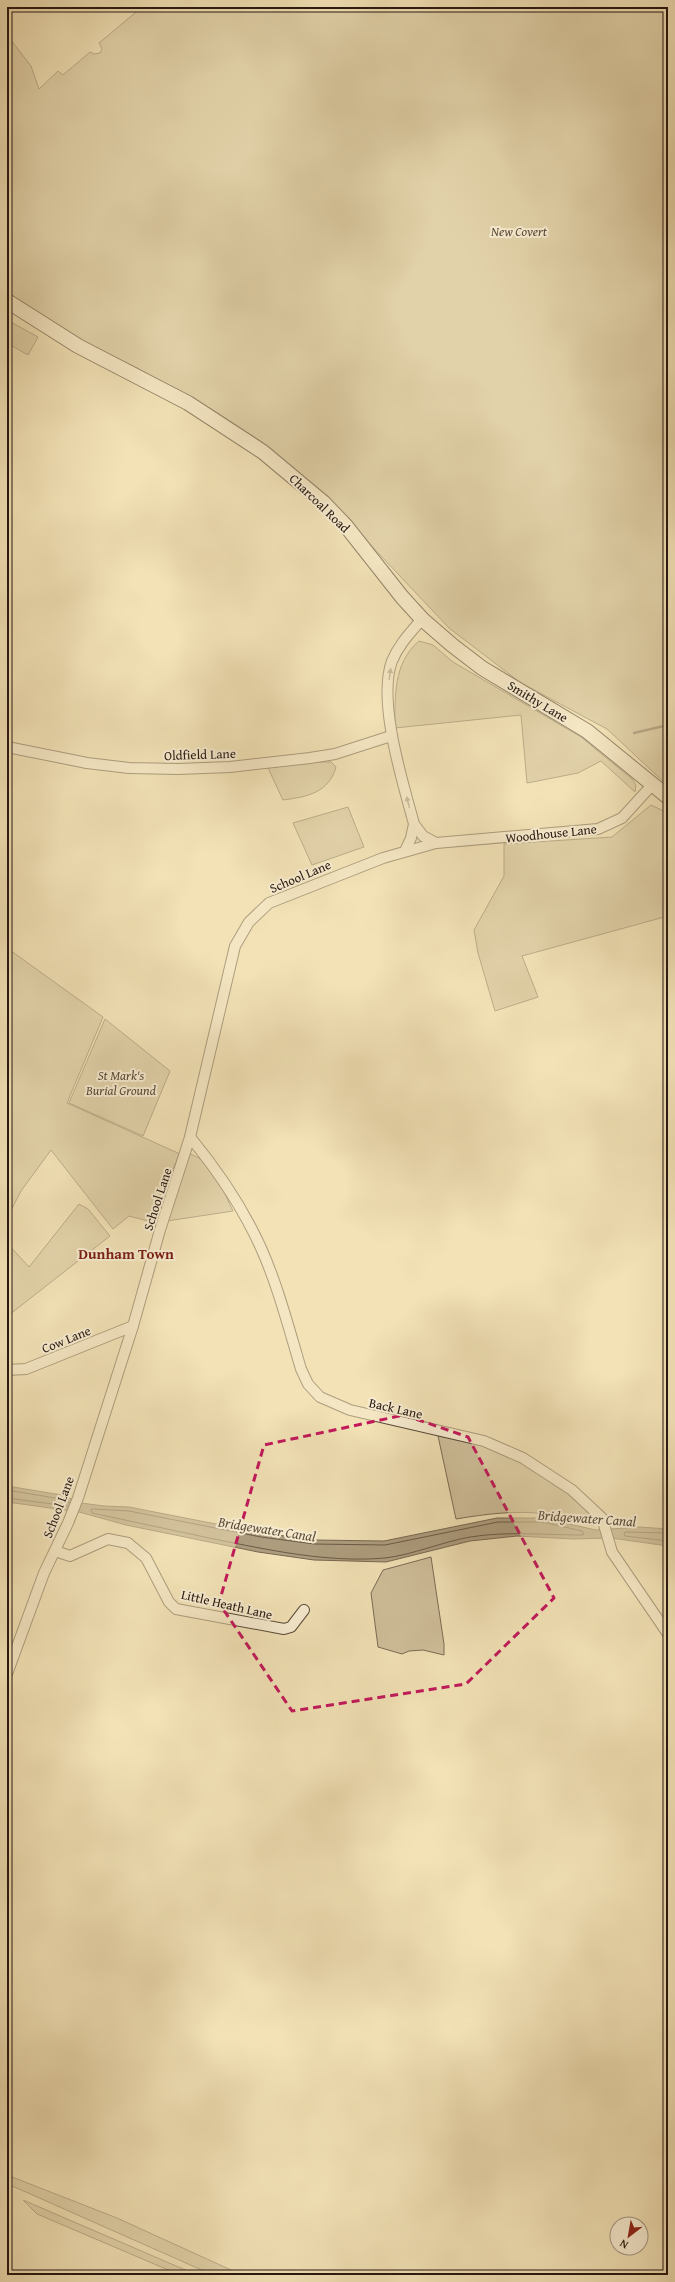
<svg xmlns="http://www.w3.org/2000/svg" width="675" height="2282" viewBox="0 0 675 2282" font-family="'Gentium Book Plus',serif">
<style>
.green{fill:#cfbf9a;stroke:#7a6b55}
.water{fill:#ad9d7e;stroke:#776752}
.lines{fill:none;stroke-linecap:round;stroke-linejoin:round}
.shore{stroke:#6a5a47;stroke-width:1}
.stream{stroke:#776752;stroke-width:2.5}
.street-casing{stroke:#594a3a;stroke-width:12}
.secondary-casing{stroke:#261710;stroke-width:16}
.street{stroke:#f7ecd0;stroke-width:10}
.secondary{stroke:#f7ecd0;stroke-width:14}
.oneway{fill:#998c7a}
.marked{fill:none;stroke:#c2185b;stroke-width:3;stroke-dasharray:8 5;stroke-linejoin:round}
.labels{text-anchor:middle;stroke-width:4;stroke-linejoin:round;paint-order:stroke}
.park-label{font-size:13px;font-style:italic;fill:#594939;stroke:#f7ecd0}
.street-label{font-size:13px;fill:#261710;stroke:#f7ecd0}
.water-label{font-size:14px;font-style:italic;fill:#5c4d3c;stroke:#f7ecd0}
.quarter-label{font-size:15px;font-weight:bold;fill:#7a1f14;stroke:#f7ecd0}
</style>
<rect width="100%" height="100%" fill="#f2e2b6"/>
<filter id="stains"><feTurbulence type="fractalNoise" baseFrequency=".005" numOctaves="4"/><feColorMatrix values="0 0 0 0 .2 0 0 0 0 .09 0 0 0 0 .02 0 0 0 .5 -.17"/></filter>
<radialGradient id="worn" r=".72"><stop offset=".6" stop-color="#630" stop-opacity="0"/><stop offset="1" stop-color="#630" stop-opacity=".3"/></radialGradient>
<g class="green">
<polygon points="142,7 668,7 668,786 607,729 521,683 449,628 315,486 262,442 213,410 137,368 81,341 7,293 7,35 31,66 39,89 58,71 63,75 90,52 94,54 100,53 102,49 99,43"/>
<polygon points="7,320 38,337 28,355 7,343"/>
<path d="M 419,641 L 433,645 L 453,662 L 581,737 L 632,779 L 636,785 L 635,792 L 601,761 L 578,773 L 527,783 L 521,715 L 395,728 C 395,697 393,663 419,641 Z"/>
<path d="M 316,762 L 331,762 L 336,767 C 329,793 306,797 283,800 L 268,768 Z"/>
<polygon points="651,805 668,813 668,916 522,956 538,997 495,1011 478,953 474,930 504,876 504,844 612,837"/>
<polygon points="348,807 364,847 312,865 293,823"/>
<polygon points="7,948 103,1017 67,1103 180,1154 157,1201 152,1222 129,1216 113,1229 51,1150 21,1191 7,1218"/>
<polygon points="105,1019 170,1071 143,1136 69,1103"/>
<path d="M 190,1154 C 213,1161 223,1191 233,1211 L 167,1221 Z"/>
<polygon points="79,1204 88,1209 110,1236 9,1315 7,1312 7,1243 29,1267"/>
<path d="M 438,1436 C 454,1439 470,1441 486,1446 C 529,1461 566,1490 599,1520 L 594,1525 C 577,1524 562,1517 546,1514 C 516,1510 486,1514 456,1519 Z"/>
<polygon points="431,1557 444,1644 444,1655 423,1650 409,1651 402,1654 378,1647 371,1593 383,1570"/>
<polygon points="7,2175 117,2218 242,2275 213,2275 10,2185 7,2183"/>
<polygon points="23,2200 197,2275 180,2275 37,2214"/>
</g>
<polygon class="water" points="7,1486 62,1495 81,1503 104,1506 129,1507 262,1533 315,1540 384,1541 497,1518 543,1518 596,1530 639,1527 668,1529 668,1546 611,1538 573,1539 517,1536 470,1541 386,1562 314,1560 258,1552 126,1525 79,1512 7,1502"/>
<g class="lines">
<g class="shore">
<polyline points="7,1490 61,1499 70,1503"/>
<polyline points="7,1498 68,1506"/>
<path d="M 93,1509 L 129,1511 L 261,1537 L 314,1544 L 385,1545 L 498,1522 L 543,1522 L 582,1531 L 584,1534 L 582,1535 C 544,1535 508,1531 470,1537 C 442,1542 412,1555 385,1558 C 328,1563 269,1550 214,1539 C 173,1530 133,1522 92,1513 L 91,1510 Z"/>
<polyline points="668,1533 625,1532 624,1534 625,1536 668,1541"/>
</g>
<polyline class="stream" points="634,733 668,725"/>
<defs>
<g id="street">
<path d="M 422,619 C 411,632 399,644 392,661 C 377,701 403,783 414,824 L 423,836 L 436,843"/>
<polyline points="7,747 87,763 129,768 178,769 230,767 310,758 335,754 391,736"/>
<polyline points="405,851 411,838 414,824"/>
<path d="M 190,1137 C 218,1171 243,1208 261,1248 C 278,1286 289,1329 301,1369 L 308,1384 L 320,1397 L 350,1410 L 484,1441 L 523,1458 L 572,1490 L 602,1518 L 612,1552 L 668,1634"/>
<polyline points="7,1370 26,1369 133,1326"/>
<polyline points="55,1551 70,1556 108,1539 128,1543 146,1558 169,1602 176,1609 284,1629 291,1627 304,1610"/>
<polyline points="7,1674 44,1573 68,1523 78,1498 133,1326 160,1230 190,1137 235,946 249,922 269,903 383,858 436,843 598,829 622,818 653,784"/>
</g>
<polyline id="secondary" points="7,301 78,346 188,403 263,452 324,503 346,526 402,597 422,619 452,645 482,668 587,731 668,797"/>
</defs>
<use href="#street" class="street-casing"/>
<use href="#secondary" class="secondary-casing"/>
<use href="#street" class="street"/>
<use href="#secondary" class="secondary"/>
</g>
<defs><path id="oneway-solid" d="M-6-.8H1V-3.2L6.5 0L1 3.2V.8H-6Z"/></defs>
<g class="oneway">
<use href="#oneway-solid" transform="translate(390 674) rotate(-82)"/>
<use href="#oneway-solid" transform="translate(408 802) rotate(-104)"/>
</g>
<path d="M0 0H675V2282H0ZM 404,1415 L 468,1437 L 554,1598 L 466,1684 L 292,1711 L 219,1603 L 264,1445 Z" fill="#f2e2b6" fill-opacity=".55" fill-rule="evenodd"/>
<path class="marked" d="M 404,1415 L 468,1437 L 554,1598 L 466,1684 L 292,1711 L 219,1603 L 264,1445 Z"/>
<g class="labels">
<g class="park-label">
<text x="519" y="236">New Covert</text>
<text x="121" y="1080">St Mark's<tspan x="121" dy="15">Burial Ground</tspan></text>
</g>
<g class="street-label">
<text transform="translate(320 503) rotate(44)" y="5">Charcoal Road</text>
<text transform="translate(538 701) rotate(31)" y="5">Smithy Lane</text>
<text transform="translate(200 754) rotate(-2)" y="5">Oldfield Lane</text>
<text transform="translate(551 833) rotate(-6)" y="5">Woodhouse Lane</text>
<text transform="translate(300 876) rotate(-23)" y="5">School Lane</text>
<text transform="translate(157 1199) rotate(-72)" y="5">School Lane</text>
<text transform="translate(66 1339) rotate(-22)" y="5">Cow Lane</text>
<text transform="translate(396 1408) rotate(13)" y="5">Back Lane</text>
<text transform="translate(58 1507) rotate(-69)" y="5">School Lane</text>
<text transform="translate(227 1604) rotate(13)" y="5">Little Heath Lane</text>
</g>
<g class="water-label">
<text transform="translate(587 1518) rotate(4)" y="5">Bridgewater Canal</text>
<text transform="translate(267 1529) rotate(9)" y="5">Bridgewater Canal</text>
</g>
<g class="quarter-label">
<text x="126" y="1259">Dunham Town</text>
</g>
</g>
<rect width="675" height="2282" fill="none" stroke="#f2e2b6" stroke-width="24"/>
<rect x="8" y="8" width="659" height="2266" fill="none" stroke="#261710" stroke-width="2"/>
<rect x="12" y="12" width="651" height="2258" fill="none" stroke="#261710"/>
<g transform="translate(629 2236) rotate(211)"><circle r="19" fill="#f7ecd0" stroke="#a39783"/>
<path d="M0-3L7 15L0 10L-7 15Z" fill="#8f2418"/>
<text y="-6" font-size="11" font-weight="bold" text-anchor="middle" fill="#261710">N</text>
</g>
<rect width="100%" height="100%" filter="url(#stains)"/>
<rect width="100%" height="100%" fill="url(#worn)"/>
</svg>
